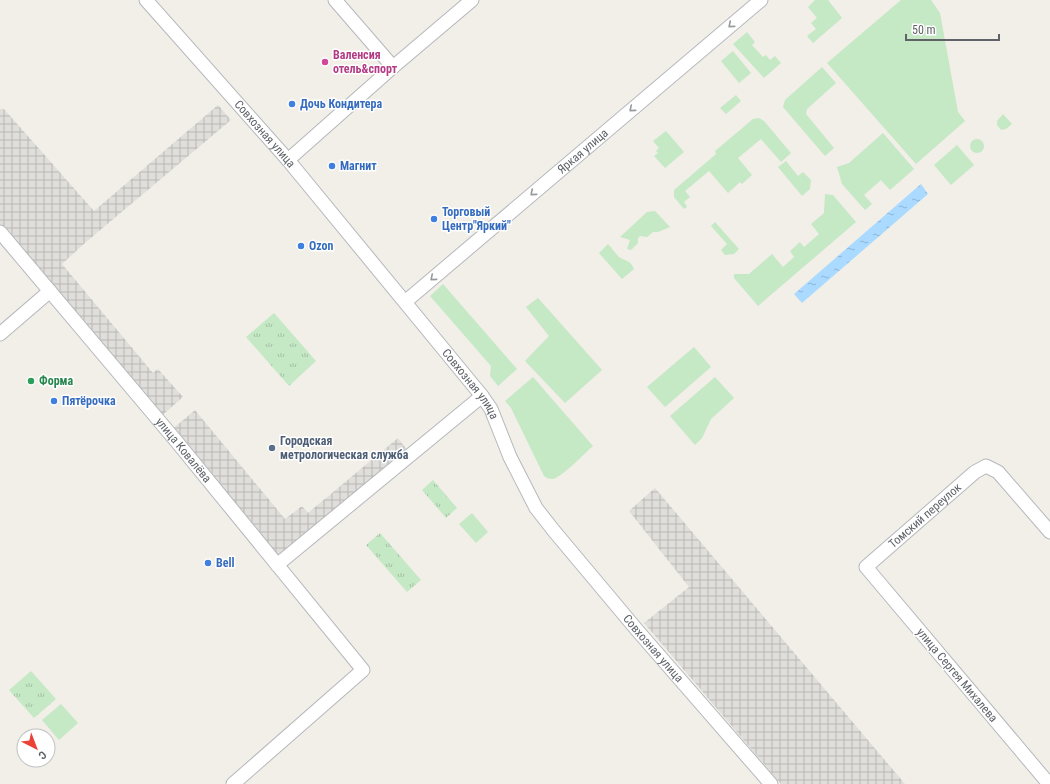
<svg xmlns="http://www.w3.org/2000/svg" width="1050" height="784" viewBox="0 0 1050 784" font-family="'Roboto Condensed',sans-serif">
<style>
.industrial{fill:url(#industrial-grid)}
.green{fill:#c5e8c5}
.park{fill:url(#park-tufts)}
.water{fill:url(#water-ripples)}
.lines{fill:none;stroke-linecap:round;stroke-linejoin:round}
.minor-casing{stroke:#b5b8bc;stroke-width:15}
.minor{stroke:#fff;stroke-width:13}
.oneway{stroke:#979a9d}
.hotel-dot{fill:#d1479c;stroke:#fff;stroke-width:1.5}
.shop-dot{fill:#3f7fe0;stroke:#fff;stroke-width:1.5}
.leisure-dot{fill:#2e9e5b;stroke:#fff;stroke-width:1.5}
.service-dot{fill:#5c6f8a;stroke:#fff;stroke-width:1.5}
.labels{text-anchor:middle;stroke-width:3;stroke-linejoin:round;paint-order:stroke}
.hotel-label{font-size:12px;font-weight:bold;fill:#b23c85;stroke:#fff;text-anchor:start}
.shop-label{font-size:12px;font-weight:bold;fill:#366cbe;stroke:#fff;text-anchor:start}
.street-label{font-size:12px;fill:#5f6368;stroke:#fff}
.leisure-label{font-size:12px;font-weight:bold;fill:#27864d;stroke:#fff;text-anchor:start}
.service-label{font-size:12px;font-weight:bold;fill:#4e5e75;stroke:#fff;text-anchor:start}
</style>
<defs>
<pattern id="industrial-grid" width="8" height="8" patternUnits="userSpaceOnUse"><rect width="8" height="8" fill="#e0deda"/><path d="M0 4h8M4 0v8" fill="none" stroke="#b9b8b5"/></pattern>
<pattern id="park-tufts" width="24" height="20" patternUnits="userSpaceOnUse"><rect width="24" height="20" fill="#c5e8c5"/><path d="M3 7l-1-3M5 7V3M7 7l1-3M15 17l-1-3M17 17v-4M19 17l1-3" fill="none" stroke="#a3c0a4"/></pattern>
<pattern id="water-ripples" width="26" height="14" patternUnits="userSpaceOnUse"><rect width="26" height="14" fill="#aadaff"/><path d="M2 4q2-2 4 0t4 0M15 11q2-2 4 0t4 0" fill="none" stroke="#8eb4d2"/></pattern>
</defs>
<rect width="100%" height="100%" fill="#f1efe8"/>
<g class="industrial">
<polygon points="218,105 231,120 86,242 62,264 153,373 158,369 183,397 158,419 0,232 0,109 4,109 94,211"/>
<polygon points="195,410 285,519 302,506 308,513 398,438 411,455 277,565 169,432"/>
<polygon points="655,488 905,784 781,784 644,623 689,587 629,511"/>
</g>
<g class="green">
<polygon points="815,0 828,0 842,18 813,43 807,36 816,29 811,23 817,18 808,7"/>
<polygon points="901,0 931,0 940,13 958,112 965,121 916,164 827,63"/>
<polygon points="747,32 755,42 752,45 763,57 766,55 770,60 775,56 781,63 764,78 733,44"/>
<polygon points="733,51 751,73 739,83 721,61"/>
<polygon points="822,67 836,83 807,109 806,114 834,148 825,156 783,107 785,100"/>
<polygon points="736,95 741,101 726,114 720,108"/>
<polygon points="1003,114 1012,124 1006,129 1001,130 997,125 997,121"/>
<polygon points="759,118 764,121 791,153 781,162 761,139 738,158 752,175 742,184 740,182 728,193 709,171 685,191 690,197 684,202 687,207 684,209 674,197 674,190 716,154 715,151 753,119"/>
<polygon points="666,131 684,152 665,168 654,156 658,153 656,151 659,148 653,141"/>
<polygon points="883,133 914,169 890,190 881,180 864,195 872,204 865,210 842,184 837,167 849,163"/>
<circle cx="977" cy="146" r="7"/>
<polygon points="957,145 974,165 951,185 934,165"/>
<polygon points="786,161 798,176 803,172 811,180 810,189 802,196 778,167"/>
<polygon points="825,194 833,195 856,222 758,306 734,278 734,274 749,274 772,254 783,267 794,257 790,251 800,242 804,247 819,234 811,224 824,213"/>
<polygon points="655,211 670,227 658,232 653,232 647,237 640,236 638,238 638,243 631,250 627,249 630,240 620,237 647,212"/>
<polygon points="715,222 739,249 734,254 725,255 721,250 727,244 711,226"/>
<path d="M 608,244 C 612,248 615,253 619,257 C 626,262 630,259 634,269 L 622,279 L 599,253 Z"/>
<polygon points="443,284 517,369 498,386 490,376 491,366 430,296"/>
<polygon points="538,298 602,370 565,403 525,361 549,336 526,307"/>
<polygon points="694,347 711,367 665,407 647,387"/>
<path d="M 533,377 L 593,446 C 585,453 562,477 553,479 C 549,479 546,478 544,476 L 511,408 L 505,401 Z"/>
<polygon points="715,377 734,398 711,419 702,438 695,445 670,416"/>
<polygon points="472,513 488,532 476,543 459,524"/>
<polygon points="61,704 78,723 59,740 42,720"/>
</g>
<g class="park">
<polygon points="274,313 316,361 289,386 246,337"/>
<polygon points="433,480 457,508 446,518 422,490"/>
<polygon points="380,533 421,580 407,592 366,545"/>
<polygon points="31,671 56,699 34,718 9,690"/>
</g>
<polygon class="water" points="921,184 928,194 802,303 794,294"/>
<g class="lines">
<defs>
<g id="minor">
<path id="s1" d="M 146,0 L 288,160 L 482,396 L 491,409 L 510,457 L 536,508 L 554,531 L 637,630 L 771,784"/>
<polyline points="335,0 393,67"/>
<polyline points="288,160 393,67 472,0"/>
<path id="s2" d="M 0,232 L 177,442 L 363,670 L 233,784"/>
<path id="s3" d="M 405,302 L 761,0"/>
<polyline points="0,334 50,291"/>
<polyline points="277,565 482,396"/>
<path id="s4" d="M 1049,784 L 866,567 L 975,472 L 986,466 L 998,472 L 1050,532"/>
</g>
</defs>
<use href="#minor" class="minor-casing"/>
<use href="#minor" class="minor"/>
</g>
<defs><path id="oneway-chevron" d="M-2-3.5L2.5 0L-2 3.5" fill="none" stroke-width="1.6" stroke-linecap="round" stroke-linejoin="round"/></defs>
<g class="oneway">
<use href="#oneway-chevron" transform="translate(731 25) rotate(140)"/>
<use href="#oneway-chevron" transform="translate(632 109) rotate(140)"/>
<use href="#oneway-chevron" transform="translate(533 193) rotate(140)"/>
<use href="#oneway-chevron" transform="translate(433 278) rotate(140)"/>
</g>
<circle class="hotel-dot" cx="325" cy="62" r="4"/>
<g class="shop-dot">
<circle cx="292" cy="104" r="4"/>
<circle cx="332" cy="166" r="4"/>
<circle cx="434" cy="219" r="4"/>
<circle cx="301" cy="246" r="4"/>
<circle cx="54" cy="401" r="4"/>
<circle cx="208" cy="563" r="4"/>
</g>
<circle class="leisure-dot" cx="31" cy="381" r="4"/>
<circle class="service-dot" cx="272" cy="448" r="4"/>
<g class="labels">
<g class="hotel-label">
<text x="333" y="59">Валенсия<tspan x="333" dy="14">отель&amp;спорт</tspan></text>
</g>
<g class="shop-label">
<text x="300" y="108">Дочь Кондитера</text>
<text x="340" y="170">Магнит</text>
<text x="442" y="216">Торговый<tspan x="442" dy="14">Центр"Яркий"</tspan></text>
<text x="309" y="250">Ozon</text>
<text x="62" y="405">Пятёрочка</text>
<text x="216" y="567">Bell</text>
</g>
<g class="street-label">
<text dy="4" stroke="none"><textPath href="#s1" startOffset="179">Совхозная улица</textPath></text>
<text dy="4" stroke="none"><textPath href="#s3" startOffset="233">Яркая улица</textPath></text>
<text dy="4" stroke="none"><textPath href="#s1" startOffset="503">Совхозная улица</textPath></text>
<text dy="4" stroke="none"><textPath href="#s2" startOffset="285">улица Ковалёва</textPath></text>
<text dy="4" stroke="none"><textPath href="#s4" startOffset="362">Томский переулок</textPath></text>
<text dy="4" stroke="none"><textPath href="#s1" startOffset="827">Совхозная улица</textPath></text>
<text transform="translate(957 675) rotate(50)" y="4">улица Сергея Михалева</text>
</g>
<g class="leisure-label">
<text x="39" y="385">Форма</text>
</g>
<g class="service-label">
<text x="280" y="445">Городская<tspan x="280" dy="14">метрологическая служба</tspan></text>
</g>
</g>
<g transform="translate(36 748) rotate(138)"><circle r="19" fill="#ffffff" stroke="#bfc1c3"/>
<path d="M0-3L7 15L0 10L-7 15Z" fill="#ea4335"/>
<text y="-6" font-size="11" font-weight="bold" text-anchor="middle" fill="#5f6368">С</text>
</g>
<path d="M906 34v6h93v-6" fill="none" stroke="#5f6368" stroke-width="2"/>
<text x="912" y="34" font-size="12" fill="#5f6368" stroke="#ffffff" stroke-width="3" paint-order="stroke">50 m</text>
</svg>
